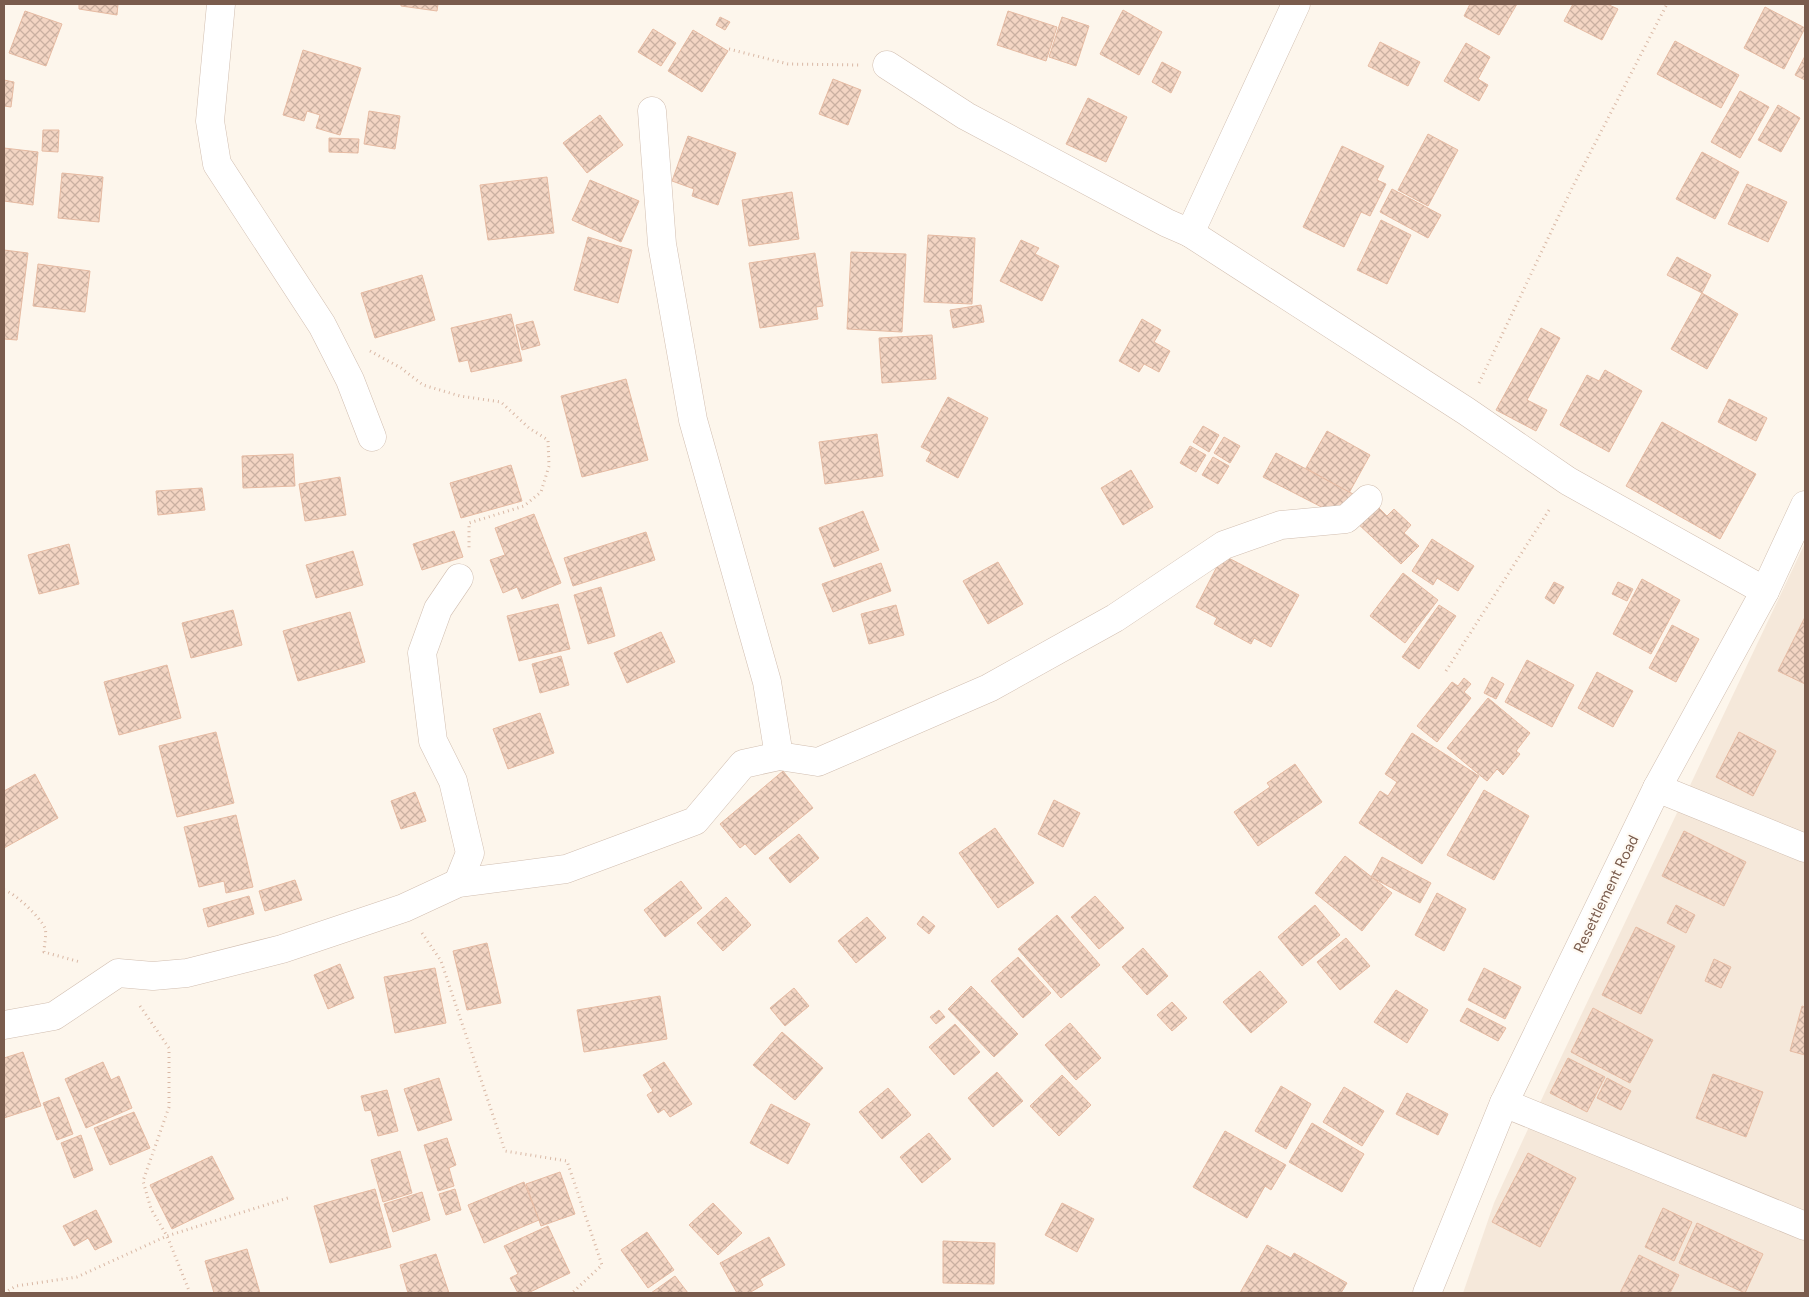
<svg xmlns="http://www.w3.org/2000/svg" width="1809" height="1297" viewBox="0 0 1809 1297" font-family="Figtree,sans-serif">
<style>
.residential{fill:#f5e8da}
.building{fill:url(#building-cross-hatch);stroke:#e6bba3}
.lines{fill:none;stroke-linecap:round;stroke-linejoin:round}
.minor-casing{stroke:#d1beb0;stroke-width:29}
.path{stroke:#d9b8a5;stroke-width:3;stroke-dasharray:1 4;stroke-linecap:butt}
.minor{stroke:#fff;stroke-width:28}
.labels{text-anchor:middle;stroke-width:4.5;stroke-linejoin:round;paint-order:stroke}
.street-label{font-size:15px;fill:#7a5c4d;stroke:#fffaf3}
</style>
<defs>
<pattern id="building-cross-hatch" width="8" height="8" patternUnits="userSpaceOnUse" patternTransform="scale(1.25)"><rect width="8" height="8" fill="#f3d5c3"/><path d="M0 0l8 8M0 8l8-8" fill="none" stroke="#cab0a1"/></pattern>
</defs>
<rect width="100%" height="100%" fill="#fdf6ec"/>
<polygon class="residential" points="1805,543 1805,1293 1463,1293 1494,1203 1556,1068"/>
<g class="building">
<polygon points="79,4 118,4 117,15 79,9"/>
<polygon points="401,4 438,4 437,11 401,6"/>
<polygon points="1470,4 1517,4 1499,35 1464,16"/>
<polygon points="1573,4 1607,4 1618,9 1602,40 1564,21"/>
<polygon points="1765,7 1805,28 1784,69 1744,48"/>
<polygon points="1123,10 1162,32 1139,75 1100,54"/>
<polygon points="25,11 62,24 46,66 9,53"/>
<polygon points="1008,11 1057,27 1046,61 997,45"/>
<polygon points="720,17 730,22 725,30 716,25"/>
<polygon points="1062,17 1089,26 1076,66 1049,57"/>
<polygon points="653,29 676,43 661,66 638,52"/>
<polygon points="693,30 728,51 702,92 668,71"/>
<polygon points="1675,41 1739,75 1721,108 1657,74"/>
<polygon points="1380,42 1420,62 1408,86 1368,66"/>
<polygon points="1466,43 1490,57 1478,79 1488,85 1479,101 1444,81"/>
<polygon points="303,50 361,68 340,135 316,128 320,115 307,111 304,121 283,115"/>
<polygon points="1805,56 1805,80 1795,75"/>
<polygon points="1162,62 1181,72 1171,93 1152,82"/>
<polygon points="833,79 861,90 848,125 819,114"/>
<polygon points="4,80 14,82 11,107 4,106"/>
<polygon points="1740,91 1769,107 1740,158 1711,142"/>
<polygon points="1088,98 1127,117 1106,162 1066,144"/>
<polygon points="1778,105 1800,118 1781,152 1758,140"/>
<polygon points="369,111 400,116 395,149 364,144"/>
<polygon points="600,115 623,145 587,173 563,143"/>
<polygon points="43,130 59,130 58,152 42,151"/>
<polygon points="1428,134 1458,150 1428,206 1398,190"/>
<polygon points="688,136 736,153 718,205 692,196 694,189 672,181"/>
<polygon points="329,138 359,139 358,153 329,152"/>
<polygon points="1342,146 1384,166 1377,180 1386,184 1370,216 1361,212 1344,247 1303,227"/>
<polygon points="4,148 38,152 33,205 4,201"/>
<polygon points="1702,152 1739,172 1715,219 1676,199"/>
<polygon points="62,173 103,177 99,222 58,218"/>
<polygon points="547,177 554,233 488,240 480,185"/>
<polygon points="590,180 639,201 621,242 572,220"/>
<polygon points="1747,184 1787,202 1768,242 1728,224"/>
<polygon points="1392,189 1441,215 1428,238 1380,212"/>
<polygon points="792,192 799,239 749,246 742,200"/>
<polygon points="1381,220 1411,235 1387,284 1357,270"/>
<polygon points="928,235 975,238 972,304 924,302"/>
<polygon points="588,237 632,250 618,303 574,290"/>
<polygon points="1021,240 1039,248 1035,254 1059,266 1042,301 1000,281"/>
<polygon points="4,250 28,253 17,340 4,339"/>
<polygon points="851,252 906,254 902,332 847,329"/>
<polygon points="815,253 823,306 816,307 818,319 760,328 749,263"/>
<polygon points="1677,257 1711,275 1702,293 1667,275"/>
<polygon points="38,264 90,271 85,312 33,306"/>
<polygon points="422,275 435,320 375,338 361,293"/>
<polygon points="1702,293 1738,314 1707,369 1671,349"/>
<polygon points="981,305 984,322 953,328 950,310"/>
<polygon points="511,314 522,361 471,372 468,360 459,362 451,328"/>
<polygon points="1142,319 1161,330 1154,342 1170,351 1159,372 1144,364 1139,372 1119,361"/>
<polygon points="533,321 540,345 522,350 516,325"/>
<polygon points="1541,328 1560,338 1527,400 1547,410 1536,431 1496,410"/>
<polygon points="932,335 936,379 882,383 879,338"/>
<polygon points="1605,370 1642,391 1609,452 1560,425 1587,375 1599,381"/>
<polygon points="626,379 648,460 582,477 561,396"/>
<polygon points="948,397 988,418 958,478 926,461 931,452 921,447"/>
<polygon points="1729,399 1767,418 1756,441 1718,422"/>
<polygon points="1662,422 1756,474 1720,539 1626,486"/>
<polygon points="1203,426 1219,435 1209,452 1193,442"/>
<polygon points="1327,431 1370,455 1349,493 1306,468"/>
<polygon points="877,434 883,476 825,484 819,442"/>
<polygon points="1224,437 1240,446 1230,463 1214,453"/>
<polygon points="1190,446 1206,455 1196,472 1180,463"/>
<polygon points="1276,453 1353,494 1341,517 1263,477"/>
<polygon points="293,454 295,486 243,488 242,456"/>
<polygon points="1213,457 1229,466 1218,484 1202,475"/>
<polygon points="511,465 522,501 461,518 450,483"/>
<polygon points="1131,470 1153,507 1123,525 1101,488"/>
<polygon points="340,477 346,515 305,521 299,484"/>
<polygon points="202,488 205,510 158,515 156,491"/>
<polygon points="1374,503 1387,516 1394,509 1411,525 1404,533 1419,546 1401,564 1356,522"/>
<polygon points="863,511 879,550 834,567 819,528"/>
<polygon points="534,514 561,583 522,599 517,587 503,593 490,560 505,555 495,528"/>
<polygon points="454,531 463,557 422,570 413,544"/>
<polygon points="646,532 655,560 573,586 564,558"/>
<polygon points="1432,539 1474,566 1458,591 1437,578 1433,585 1412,571"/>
<polygon points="69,544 79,584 39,594 28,555"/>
<polygon points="353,551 363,585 316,598 306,565"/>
<polygon points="1223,555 1299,595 1271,647 1254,638 1251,644 1214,624 1217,618 1196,607"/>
<polygon points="998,562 1023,604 988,624 963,581"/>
<polygon points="881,563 891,591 833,612 822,584"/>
<polygon points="1403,573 1438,600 1405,643 1370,616"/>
<polygon points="1642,579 1680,600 1651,654 1613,634"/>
<polygon points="1554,582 1564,587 1554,604 1545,598"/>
<polygon points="1618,582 1633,589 1627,601 1612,594"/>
<polygon points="601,587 615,636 588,644 574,595"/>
<polygon points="558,604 570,649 519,661 507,616"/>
<polygon points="896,605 904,635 869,644 861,614"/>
<polygon points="1439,605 1456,616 1419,669 1402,657"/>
<polygon points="233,610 242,645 191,658 182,623"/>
<polygon points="350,612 365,662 298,681 283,631"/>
<polygon points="1805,617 1805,684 1778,671"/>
<polygon points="1672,625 1699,639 1676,682 1649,668"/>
<polygon points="661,632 675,662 627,683 614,653"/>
<polygon points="561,656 569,685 540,693 532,664"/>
<polygon points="1527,660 1574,685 1552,727 1505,702"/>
<polygon points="167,665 181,718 119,735 104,682"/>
<polygon points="1597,672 1633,691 1613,727 1578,708"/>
<polygon points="1492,677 1504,684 1496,699 1484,693"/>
<polygon points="1464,678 1471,684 1464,692 1471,698 1437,742 1417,726 1452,682 1458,686"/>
<polygon points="1488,698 1530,733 1516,751 1520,754 1503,775 1497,769 1487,781 1447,748"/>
<polygon points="540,713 554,753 508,769 493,729"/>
<polygon points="216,732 234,803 177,817 159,746"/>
<polygon points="1739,732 1776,751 1753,796 1716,777"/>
<polygon points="1412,733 1479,776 1422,864 1359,823 1380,791 1388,796 1397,782 1385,774"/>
<polygon points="1295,764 1322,802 1258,846 1234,812 1270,787 1267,783"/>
<polygon points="783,771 813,808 755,855 745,844 740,848 720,824"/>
<polygon points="35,774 58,818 4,848 4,791"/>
<polygon points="1484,790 1529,816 1494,880 1447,855"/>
<polygon points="415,792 426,821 401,829 391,801"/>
<polygon points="1054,800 1080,813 1063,847 1038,834"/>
<polygon points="236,815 253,887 226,893 224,881 199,887 184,827"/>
<polygon points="995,828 1034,883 998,908 959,853"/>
<polygon points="1684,831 1746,862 1724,906 1662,876"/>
<polygon points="799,834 819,858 790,883 769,858"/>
<polygon points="1345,856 1392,893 1362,931 1315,893"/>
<polygon points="1382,857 1431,883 1420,903 1371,877"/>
<polygon points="295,880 302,900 265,911 259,891"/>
<polygon points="681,881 702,908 665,937 644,910"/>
<polygon points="1437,893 1466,909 1444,951 1415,935"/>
<polygon points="249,896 254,914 208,927 203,909"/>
<polygon points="1095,896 1124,928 1099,949 1071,917"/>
<polygon points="726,897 751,925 723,951 697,923"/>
<polygon points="1315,905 1340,935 1302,966 1278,937"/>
<polygon points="1676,905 1695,915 1686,933 1667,923"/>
<polygon points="1057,915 1100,965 1061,998 1018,949"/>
<polygon points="923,916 935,926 929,934 917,924"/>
<polygon points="867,917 886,938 856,963 838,941"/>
<polygon points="1636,927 1675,946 1641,1014 1602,995"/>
<polygon points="1346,938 1370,966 1340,990 1317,962"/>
<polygon points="487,943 501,1003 467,1010 453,951"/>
<polygon points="1143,948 1168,976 1147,995 1122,967"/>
<polygon points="1018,957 1051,993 1023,1018 991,981"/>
<polygon points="1714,959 1731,967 1721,988 1705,981"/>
<polygon points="340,964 354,998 328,1009 314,975"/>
<polygon points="435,968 446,1023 395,1033 384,977"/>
<polygon points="1484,968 1521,987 1505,1019 1468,1000"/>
<polygon points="1260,971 1287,1002 1251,1033 1223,1002"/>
<polygon points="971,986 1018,1034 994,1057 948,1009"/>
<polygon points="794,988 809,1006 785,1026 770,1008"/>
<polygon points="1396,990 1428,1010 1407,1043 1374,1022"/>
<polygon points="660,996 667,1039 584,1052 577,1010"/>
<polygon points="1172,1002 1187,1018 1172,1031 1157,1015"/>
<polygon points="1802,1006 1805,1007 1805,1055 1790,1051"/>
<polygon points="1467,1008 1506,1028 1498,1041 1460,1021"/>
<polygon points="1593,1008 1653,1040 1630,1083 1571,1052"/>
<polygon points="939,1010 945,1017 936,1024 930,1017"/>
<polygon points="1070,1023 1101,1058 1076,1080 1045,1045"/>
<polygon points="955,1024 980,1052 954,1075 929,1047"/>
<polygon points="782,1032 823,1068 795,1100 753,1065"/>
<polygon points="23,1052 41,1106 4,1118 4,1058"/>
<polygon points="1568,1058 1605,1077 1587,1112 1550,1093"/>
<polygon points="103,1062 111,1080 119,1076 132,1108 86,1128 65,1079"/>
<polygon points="664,1062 692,1104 670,1117 664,1109 658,1113 647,1095 653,1091 643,1075"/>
<polygon points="997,1072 1023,1101 993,1127 968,1098"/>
<polygon points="1713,1074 1763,1092 1746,1137 1696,1118"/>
<polygon points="1062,1075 1091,1105 1059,1136 1030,1106"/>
<polygon points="439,1078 452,1120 418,1131 404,1089"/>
<polygon points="1607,1078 1631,1091 1621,1110 1597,1098"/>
<polygon points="1281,1086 1311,1104 1286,1149 1255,1131"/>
<polygon points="1344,1087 1384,1111 1362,1146 1323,1122"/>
<polygon points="888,1088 911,1115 882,1139 859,1112"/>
<polygon points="387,1090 398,1131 378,1136 371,1110 365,1111 361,1096"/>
<polygon points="1407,1093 1448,1114 1438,1135 1396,1114"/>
<polygon points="59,1097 73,1134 57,1140 43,1103"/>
<polygon points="771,1104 810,1124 788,1164 750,1143"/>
<polygon points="134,1112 150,1148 110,1165 94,1128"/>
<polygon points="1312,1123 1364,1154 1342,1192 1289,1162"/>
<polygon points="1225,1131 1286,1165 1271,1190 1265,1186 1247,1218 1193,1187"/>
<polygon points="929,1133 951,1159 922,1183 900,1157"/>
<polygon points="81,1135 93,1170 74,1178 61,1143"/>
<polygon points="447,1138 456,1165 449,1168 454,1186 438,1191 424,1145"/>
<polygon points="400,1151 412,1193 383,1202 371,1160"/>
<polygon points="1528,1153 1576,1178 1540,1247 1492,1222"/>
<polygon points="212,1156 234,1199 172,1229 150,1185"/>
<polygon points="560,1172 575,1214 541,1226 526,1184"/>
<polygon points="524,1182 539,1220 484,1243 468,1205"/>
<polygon points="375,1189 391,1247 330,1263 314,1206"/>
<polygon points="455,1189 461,1210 446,1215 439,1194"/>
<polygon points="422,1192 430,1220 393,1232 384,1204"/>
<polygon points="713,1203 742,1233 718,1255 689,1225"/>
<polygon points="1062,1203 1094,1219 1077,1252 1045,1235"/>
<polygon points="1663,1208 1692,1222 1674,1261 1645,1247"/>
<polygon points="96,1210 112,1242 95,1250 88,1238 74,1246 63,1226"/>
<polygon points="1697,1223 1763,1254 1745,1293 1679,1263"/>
<polygon points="548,1226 570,1273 528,1293 518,1293 510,1278 518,1274 504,1246"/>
<polygon points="647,1232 674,1270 648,1288 621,1250"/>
<polygon points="769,1237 785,1265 760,1279 763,1285 749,1293 737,1293 720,1263"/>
<polygon points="943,1241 995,1243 994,1284 943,1283"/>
<polygon points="1267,1245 1291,1258 1294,1253 1347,1283 1341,1293 1240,1293"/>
<polygon points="247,1249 260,1293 214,1293 205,1261"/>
<polygon points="436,1254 449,1293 408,1293 400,1265"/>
<polygon points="1639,1255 1679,1275 1670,1293 1620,1293"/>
<polygon points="675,1276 688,1293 651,1293"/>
</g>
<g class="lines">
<defs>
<g id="minor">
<polyline points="221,4 210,121 217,164 322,325 350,380 372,437"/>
<polyline points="887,65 966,116 1167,223 1190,233 1466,411 1568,481 1765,591"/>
<polyline points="652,111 662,244 693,420 767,682 779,756"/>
<polyline points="1190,233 1296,4"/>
<polyline points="1657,788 1805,848"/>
<polyline points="458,883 470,853 453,781 433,741 422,653 438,609 459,578"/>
<polyline points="4,1025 54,1016 118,973 153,976 187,973 282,949 404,908 458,883 566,869 695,821 743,764 779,756 818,762 989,688 1115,618 1224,545 1281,525 1346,519 1368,499"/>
<polyline points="1504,1103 1805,1226"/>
<polyline points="1427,1293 1504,1103 1657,788 1765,591 1805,505"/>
</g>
</defs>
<use href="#minor" class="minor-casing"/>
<g class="path">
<polyline points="729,49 788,64 859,65"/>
<polyline points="370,351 401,368 423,385 460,396 501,402 529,428 548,440 549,466 541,492 524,506 469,523 469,549"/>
<polyline points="1479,383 1573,186 1667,4"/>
<polyline points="1446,671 1551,507"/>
<path d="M 4,890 C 15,893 40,917 45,928 C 47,934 44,945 44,952 L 80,962"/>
<polyline points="422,933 441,961 505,1151 567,1161 602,1265 572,1293"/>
<polyline points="140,1006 169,1048 169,1107 143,1181 151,1209 167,1236 190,1293"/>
<polyline points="4,1293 16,1286 77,1277 167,1236 291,1197"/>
</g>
<use href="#minor" class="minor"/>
</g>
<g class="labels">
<g class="street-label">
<text transform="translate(1606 894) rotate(-64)" y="5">Resettlement Road</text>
</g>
</g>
<rect width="1809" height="1297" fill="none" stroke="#7a5c4d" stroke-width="10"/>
</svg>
